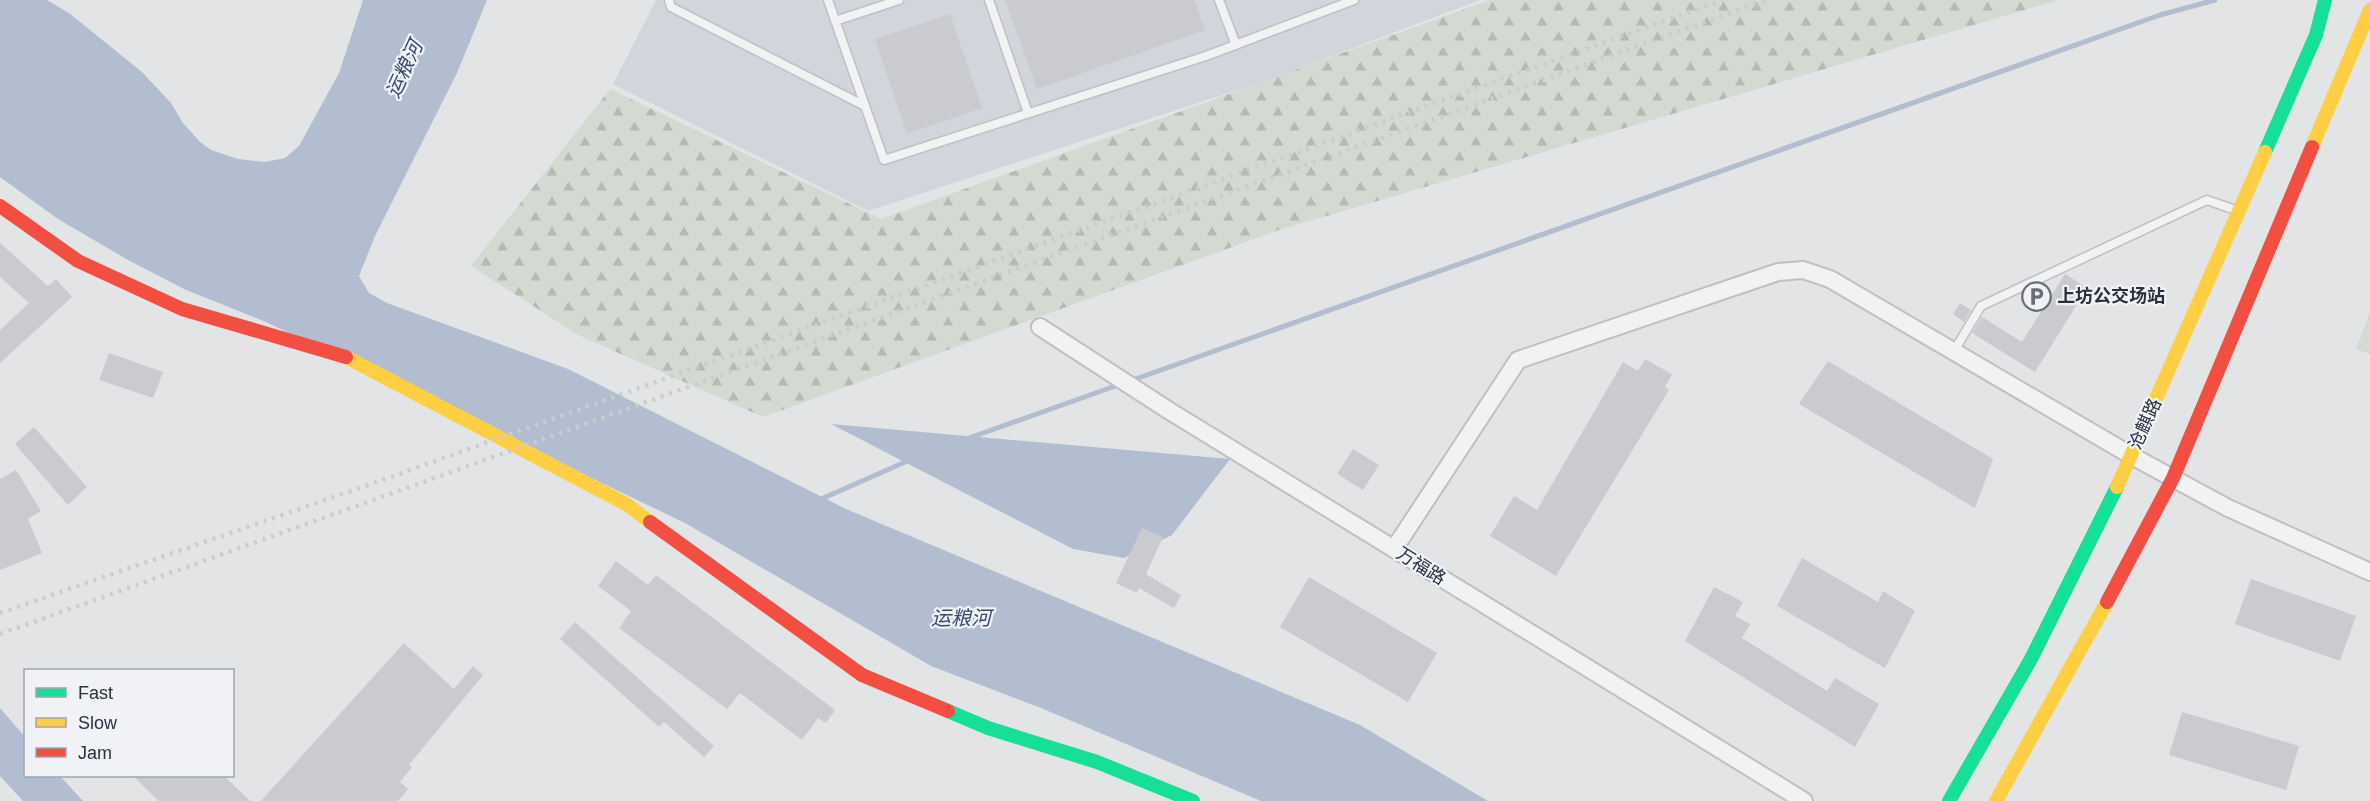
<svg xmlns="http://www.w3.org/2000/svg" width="2370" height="801" viewBox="0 0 2370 801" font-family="Arial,'Noto Sans SC',sans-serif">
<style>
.built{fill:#d2d5db}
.forest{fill:url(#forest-firs)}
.pitch{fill:#d2dad2}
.water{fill:#b2bed0}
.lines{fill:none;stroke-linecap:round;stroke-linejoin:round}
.stream{stroke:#b2bed0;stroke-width:5}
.building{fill:#c9cbcf}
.lane-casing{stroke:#bfc0c3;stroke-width:11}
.street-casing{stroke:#bfc0c3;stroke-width:20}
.lane{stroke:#f1f2f4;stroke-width:8}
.street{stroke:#f1f2f4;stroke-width:16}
.fast{stroke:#16e098;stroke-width:14}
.slow{stroke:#ffcf43;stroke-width:14}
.jam{stroke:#f24e42;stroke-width:14}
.rail{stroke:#cbccce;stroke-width:4.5;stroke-dasharray:3 6;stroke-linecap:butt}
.labels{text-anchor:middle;stroke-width:4.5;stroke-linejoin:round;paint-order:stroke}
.poi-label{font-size:18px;font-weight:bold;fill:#292f3f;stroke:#f0f2f6;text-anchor:start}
.street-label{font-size:18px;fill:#292f3f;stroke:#f0f2f6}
.water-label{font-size:20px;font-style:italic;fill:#354a71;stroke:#f0f2f6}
</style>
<defs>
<pattern id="forest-firs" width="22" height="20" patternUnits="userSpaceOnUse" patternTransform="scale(1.5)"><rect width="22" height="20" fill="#d2dad2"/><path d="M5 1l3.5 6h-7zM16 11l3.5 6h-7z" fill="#b4bbb5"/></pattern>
</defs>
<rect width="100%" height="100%" fill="#e2e4e6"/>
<polygon class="built" points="656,0 1480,0 1271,79 868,211 613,84"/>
<polygon class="forest" points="1490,0 2059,0 1279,230 763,417 578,335 471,266 610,89 881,219"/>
<polygon class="pitch" points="2370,312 2370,354 2356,349"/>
<g class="water">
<polygon points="0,0 47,0 69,13 142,72 171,103 183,123 200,142 211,150 238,159 265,162 285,158 299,146 339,73 363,0 487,0 457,73 375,236 359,276 369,293 387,303 568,369 846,509 1360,725 1488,801 1261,801 1041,708 931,666 685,523 266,322 184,289 128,260 58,219 0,177"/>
<polygon points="831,424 1230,459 1172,535 1124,558 1073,549"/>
<polygon points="0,708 25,737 26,776 60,776 83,801 23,801 0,776"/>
</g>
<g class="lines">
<g class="stream">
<polyline points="1130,381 2160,15 2215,0"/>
<polyline points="969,438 1121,384"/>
<polyline points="819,500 912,459"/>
</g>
</g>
<g class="building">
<polygon points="1005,0 1194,0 1205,30 1037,89"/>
<polygon points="950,14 982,108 907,134 875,39"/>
<polygon points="0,243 48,286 56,279 72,297 0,363 0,330 29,303 0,277"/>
<polygon points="2065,274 2087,288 2035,372 1972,333 1982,317 2022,342"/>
<polygon points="1960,303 1971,310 1964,322 1953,314"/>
<polygon points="109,353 163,372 153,398 99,380"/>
<polygon points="1645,359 1672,374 1665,387 1669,390 1556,576 1490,536 1514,496 1537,510 1623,362 1638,371"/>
<polygon points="1828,361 1993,459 1975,508 1799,404"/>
<polygon points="34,427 87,487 68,505 15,444"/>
<polygon points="1353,449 1379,465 1363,490 1337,474"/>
<polygon points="16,470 41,511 28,519 42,553 0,570 0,479"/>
<polygon points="1142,528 1163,537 1146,574 1181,595 1174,608 1139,588 1137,593 1116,583"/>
<polygon points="1802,558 1878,602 1883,591 1915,611 1885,668 1777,606"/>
<polygon points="616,561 648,585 656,575 835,710 826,723 818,718 802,740 740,693 727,709 619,628 631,611 598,586"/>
<polygon points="1309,577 1437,653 1408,702 1280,627"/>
<polygon points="2251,579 2356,616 2340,661 2235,624"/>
<polygon points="1714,587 1743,602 1735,616 1750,624 1742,638 1827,691 1835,678 1879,704 1855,747 1685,641"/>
<polygon points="575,622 714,746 704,757 664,722 659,727 560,639"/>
<polygon points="404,643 454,689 473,666 483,675 409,765 412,767 400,782 408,789 398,801 261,801"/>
<polygon points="2182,712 2299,746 2286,790 2169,755"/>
<polygon points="133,776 224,776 250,801 159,801"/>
</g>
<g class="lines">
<defs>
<g id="lane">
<polyline points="669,0 671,7 865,106"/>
<polyline points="828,0 884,160 1206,56 1354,0"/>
<polyline points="989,0 1028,113"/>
<polyline points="1219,0 1236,45"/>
<polyline points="835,21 899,0"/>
<polyline points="1954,351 1981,306 2207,200 2238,211"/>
</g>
<g id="street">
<polyline points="1040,327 1168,410 1804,801"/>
<polyline points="1394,549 1518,360 1778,272 1803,270 1830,279 2132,456 2228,508 2370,572"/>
</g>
</defs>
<use href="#lane" class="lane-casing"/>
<use href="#street" class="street-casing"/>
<use href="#lane" class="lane"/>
<use href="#street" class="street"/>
<g class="fast">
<polyline points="2265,152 2316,35 2325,0"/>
<polyline points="948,711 988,728 1097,762 1193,801"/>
<polyline points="1949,801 2031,659 2117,487"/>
</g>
<g class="slow">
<polyline points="2312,147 2370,10"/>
<polyline points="346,357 626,504 650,522"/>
<polyline points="2117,487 2265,152"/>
<polyline points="1996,801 2107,602"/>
</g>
<g class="jam">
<polyline points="0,206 78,261 182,309 346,357"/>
<polyline points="650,522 862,675 948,711"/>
<polyline points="2107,602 2173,478 2312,147"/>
</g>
<g class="rail">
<polyline points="0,613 357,489 1723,0"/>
<polyline points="0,634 1766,0"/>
</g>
</g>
<defs>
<symbol id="parking-ring" viewBox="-11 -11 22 22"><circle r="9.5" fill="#f0f2f6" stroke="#6a6e79" stroke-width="1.5"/><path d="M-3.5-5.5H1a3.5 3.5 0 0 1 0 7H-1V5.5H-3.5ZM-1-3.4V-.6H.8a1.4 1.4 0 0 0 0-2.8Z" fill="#6a6e79"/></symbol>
</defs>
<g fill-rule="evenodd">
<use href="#parking-ring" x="2020" y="280" width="33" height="33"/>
</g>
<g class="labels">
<g class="poi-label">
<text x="2057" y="302">上坊公交场站</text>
</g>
<g class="street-label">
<text transform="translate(2145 424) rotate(-66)" y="6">沧麒路</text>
<text transform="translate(1421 566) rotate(32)" y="6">万福路</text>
</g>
<g class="water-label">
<text transform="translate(404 69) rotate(-65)" y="7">运粮河</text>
<text x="961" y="625">运粮河</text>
</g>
</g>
<rect x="24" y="669" width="210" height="108" fill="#f0f2f6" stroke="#a0a4ad" stroke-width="1.5"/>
<rect x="36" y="688" width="30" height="9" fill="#16e098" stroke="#a0a4ad" stroke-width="1.5"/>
<text x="78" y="699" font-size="18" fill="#292f3f">Fast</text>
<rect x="36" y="718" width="30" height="9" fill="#ffcf43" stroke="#a0a4ad" stroke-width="1.5"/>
<text x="78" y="729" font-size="18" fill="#292f3f">Slow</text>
<rect x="36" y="748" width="30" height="9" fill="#f24e42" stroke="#a0a4ad" stroke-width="1.5"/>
<text x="78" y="759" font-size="18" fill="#292f3f">Jam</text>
</svg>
